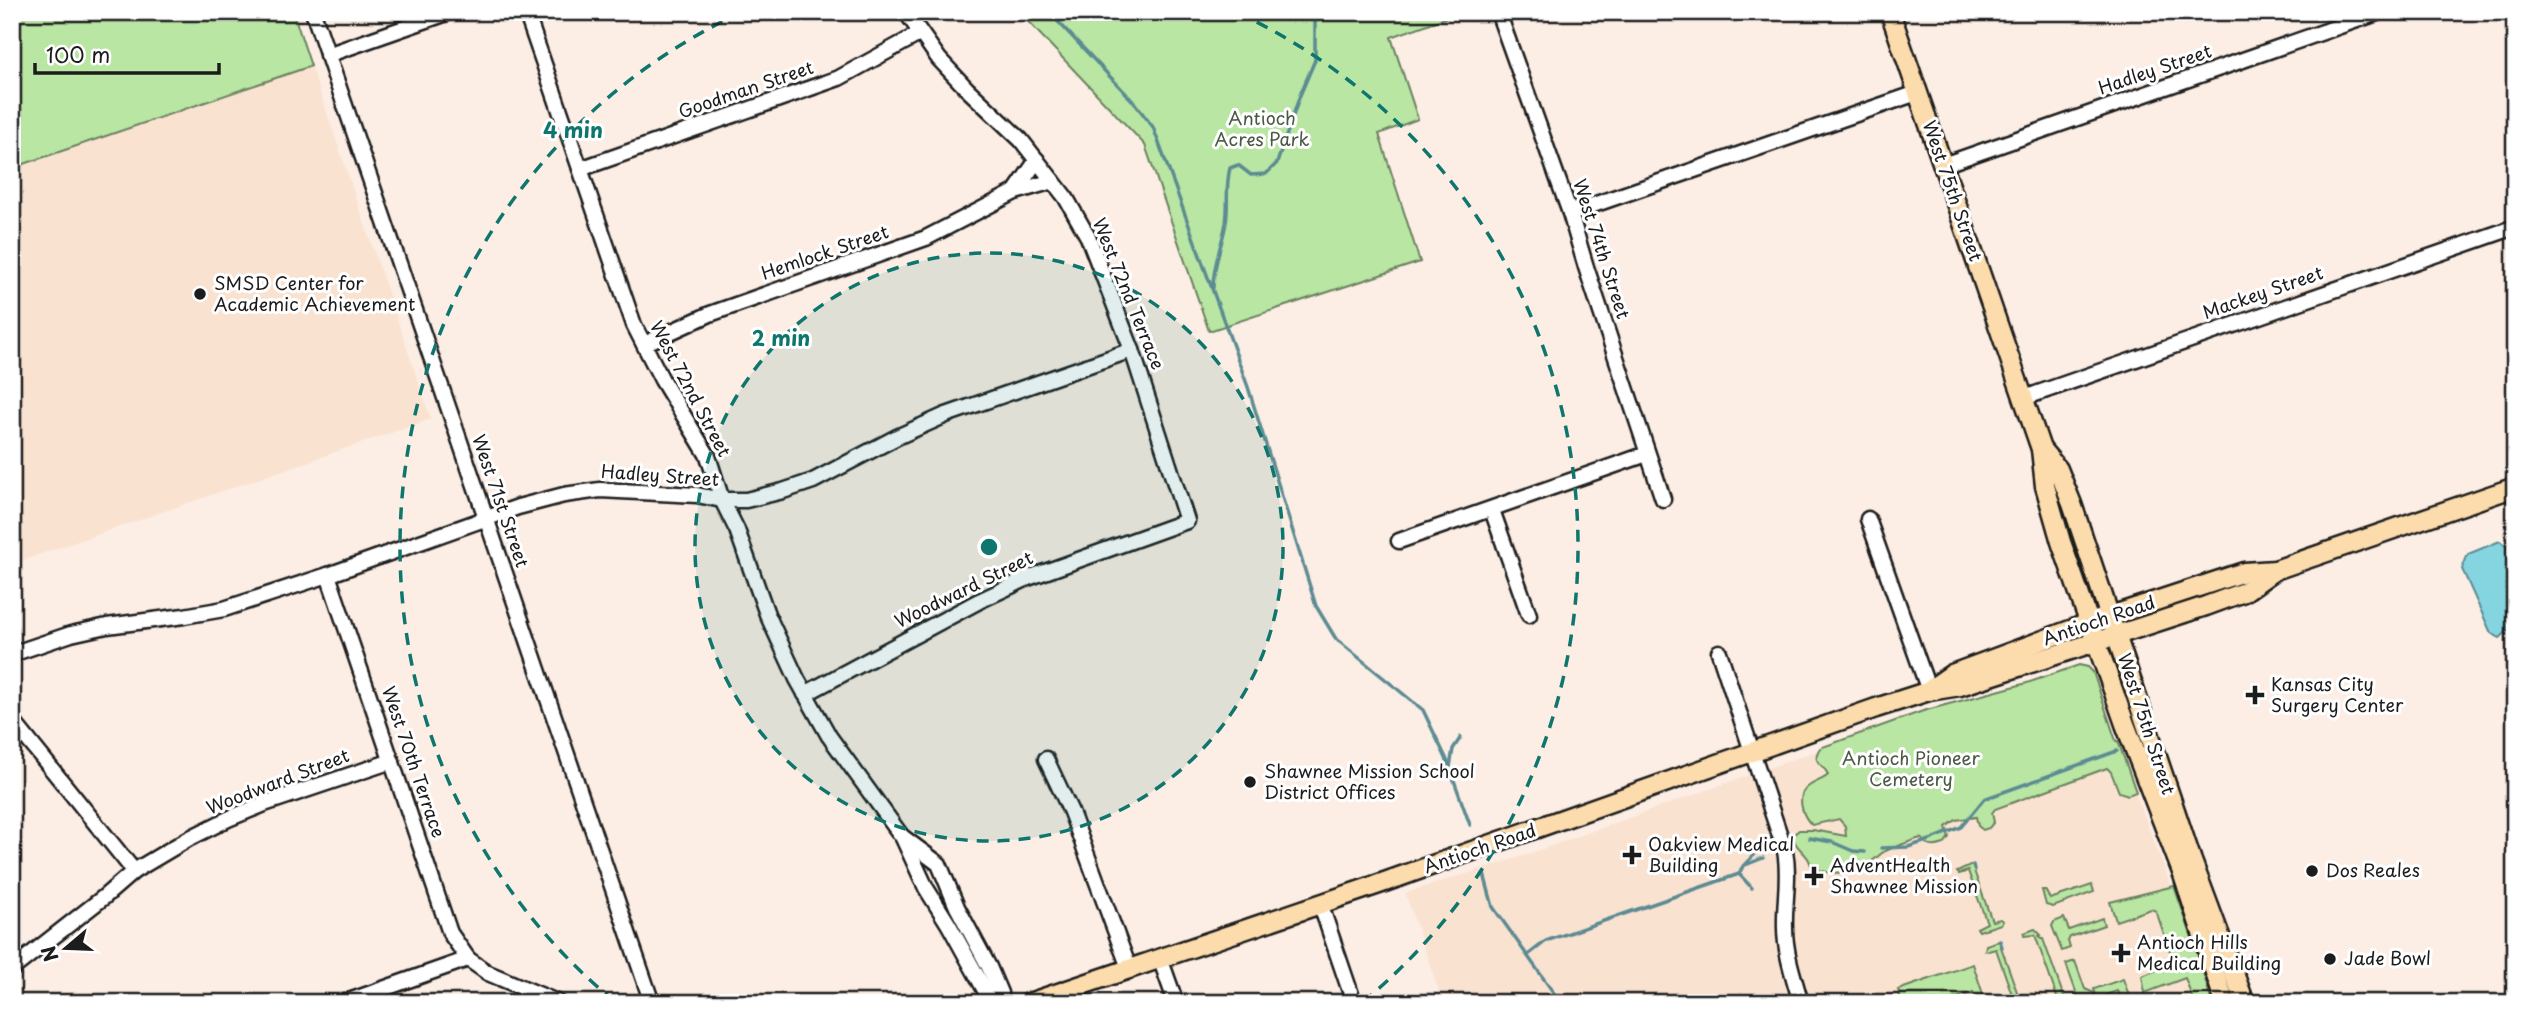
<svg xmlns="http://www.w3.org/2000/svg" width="2527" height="1015" viewBox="0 0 2527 1015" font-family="'Playpen Sans',sans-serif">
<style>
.built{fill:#fae2d1}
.green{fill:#b9e6a3;stroke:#6a8160;stroke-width:2}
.water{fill:#85d5e1;stroke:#5b8b92;stroke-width:2}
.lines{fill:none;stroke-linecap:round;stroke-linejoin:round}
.stream{stroke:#5b8b92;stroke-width:3.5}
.minor-casing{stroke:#1c1c1c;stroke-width:19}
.major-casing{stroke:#1c1c1c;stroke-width:23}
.minor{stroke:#fff;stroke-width:14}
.major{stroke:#fcdcac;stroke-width:18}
.ring{fill:none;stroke:#0f766e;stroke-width:3.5;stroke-dasharray:12 9}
.poi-dot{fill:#1c1c1c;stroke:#fff;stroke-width:2.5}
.labels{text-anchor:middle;stroke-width:6;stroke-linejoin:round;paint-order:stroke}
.street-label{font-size:18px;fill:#1c1c1c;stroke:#fff}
.park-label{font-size:18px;fill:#4b5944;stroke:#fff}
.poi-label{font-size:18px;fill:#1c1c1c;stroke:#fff;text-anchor:start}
.centre{fill:#0f766e;stroke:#fff;stroke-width:3.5}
.ring-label{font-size:21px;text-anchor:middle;font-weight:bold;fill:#0f766e;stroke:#fff;stroke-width:6;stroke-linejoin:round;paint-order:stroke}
</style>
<rect width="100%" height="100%" fill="#fceee4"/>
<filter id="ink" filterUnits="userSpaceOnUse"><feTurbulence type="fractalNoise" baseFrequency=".0143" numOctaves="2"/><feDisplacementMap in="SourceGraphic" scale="14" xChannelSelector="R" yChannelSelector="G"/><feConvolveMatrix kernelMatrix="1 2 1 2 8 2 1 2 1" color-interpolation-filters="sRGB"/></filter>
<g filter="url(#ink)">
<g class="built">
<polygon points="311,66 431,419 12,564 12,168"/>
<polygon points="1827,747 2118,748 2177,901 2207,1003 1443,1003 1405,893 1517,858"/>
</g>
<g class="green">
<polygon points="12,12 293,12 311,66 12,168"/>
<polygon points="1019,12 1462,12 1391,37 1418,119 1379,134 1420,262 1209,331 1145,145"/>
<path d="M 2079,665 L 2088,667 L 2093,672 L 2116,741 L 2118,741 L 2136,792 L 2128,795 L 2119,792 L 2111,772 L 2107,768 L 1995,809 L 1992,813 L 1994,822 L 1989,828 L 1983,830 L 1978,826 L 1976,817 L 1956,820 L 1946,827 L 1949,837 L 1944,844 C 1933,848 1928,847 1921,838 C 1916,839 1886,850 1882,853 C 1875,859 1868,865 1860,869 C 1849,874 1822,875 1812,866 C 1809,863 1810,860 1807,857 C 1801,848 1795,848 1793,835 L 1799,830 L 1813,830 L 1846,836 L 1845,826 L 1839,819 L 1812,825 C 1802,816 1795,795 1809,786 C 1816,781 1823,780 1828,775 C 1824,763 1810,763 1820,748 L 1923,711 L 2027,683 Z"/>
<polygon points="1972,865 1992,921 2000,919 2003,921 2001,924 1979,931 1977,928 1987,923 1968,871 1959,874 1957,872"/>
<polygon points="2092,885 2094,892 2053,907 2046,905 2042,890 2045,890 2050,899"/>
<polygon points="2174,886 2196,949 2212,1003 2194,1003 2185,978 2145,993 2142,976 2174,963 2156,911 2151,909 2116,921 2110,902"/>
<polygon points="2064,918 2069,930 2102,918 2104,925 2070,937 2068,941 2070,948 2062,951 2052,926 2054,922"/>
<polygon points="2035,929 2041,935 2039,936 2041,939 2043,939 2066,1003 2059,1003 2035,935 2024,936 2024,933"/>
<polygon points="1999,941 2001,947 2021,1003 2015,1003 1996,949 1988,951 1985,950 1986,945"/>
<polygon points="2075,961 2085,989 2094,993 2094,1003 2080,1003 2066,964"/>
<polygon points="1973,964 1986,1003 1978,1003 1973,992 1942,1003 1902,1003 1898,990"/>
<polygon points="2123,979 2130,998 2121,1000 2117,991 2097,998 2094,989"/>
</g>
<polygon class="water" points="2500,541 2512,552 2515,567 2515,624 2500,638 2491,633 2462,569 2468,554"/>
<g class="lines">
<g class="stream">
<polyline points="1049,12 1133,101 1153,127 1248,387 1316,606 1336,639 1423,710 1446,758 1470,825"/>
<path d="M 1213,288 C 1213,265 1222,245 1226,223 C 1229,204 1225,187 1230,168 L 1238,165 L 1251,175 L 1266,174 L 1277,163 L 1300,95 L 1315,60 L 1315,22 L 1322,12"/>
<polyline points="1450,767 1453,749 1461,737"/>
<polyline points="1809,838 1832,842 1853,851 1865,852"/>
<polyline points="1881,848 1908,847 1930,840 1961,827 1984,799 2117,751"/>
<polyline points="1744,865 1770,839"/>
<polyline points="1973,865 1974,869"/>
<polyline points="1697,867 1698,870"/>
<polyline points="1484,874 1493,907 1558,999 1557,1003"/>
<polyline points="1739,874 1752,888"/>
<polyline points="2000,941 2002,947"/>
<polyline points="1528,955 1546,941 1739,874 1743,866 1763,858"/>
</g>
<defs>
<g id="minor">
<polyline points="313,12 652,1003"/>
<polyline points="526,12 634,325 662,380 708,456 722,500 737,530 767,614 797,679 829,736 903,838 926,888 949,925 992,1003"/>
<polyline points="1498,12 1570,213 1586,267 1663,499"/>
<polyline points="327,55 450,12"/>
<polyline points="1943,165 2380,12"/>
<polyline points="580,169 839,78 919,34"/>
<polyline points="1015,192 1037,160"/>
<polyline points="1570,213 1917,93"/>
<polyline points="644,344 710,314 926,238 1015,192 1053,181"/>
<polyline points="2024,398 2515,227"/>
<polyline points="1492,510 1529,615"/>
<polyline points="1868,519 1929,691"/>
<polyline points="1399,541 1647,454"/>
<polyline points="328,575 450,933 468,959"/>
<path d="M 1719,652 L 1785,851 C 1790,877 1784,901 1785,928 C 1785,953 1794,978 1801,1003"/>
<polyline points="12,654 71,634 107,626 184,616 224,609 328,575 518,507 564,495 600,490 697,495 722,500 746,500 783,491 813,481 897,437 946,415 1132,350"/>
<polyline points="805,694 979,601 1028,578 1187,521 1132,350 1088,237 1066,198 1021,140 967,89 939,59 906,12"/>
<polyline points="12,720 134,871"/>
<polyline points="1046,759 1071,812 1129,968"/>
<polyline points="904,838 939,864 957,907 989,967 1000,993 1000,1003"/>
<polyline points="1320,903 1354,1003"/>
<polyline points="1160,958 1176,1003"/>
<polyline points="12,969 104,897 134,871 188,839 228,819 267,803 392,761"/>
<polyline points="343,1003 468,959 488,973 559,1003"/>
</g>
<g id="major">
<polyline points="1890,12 2041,449 2045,486 2061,542 2125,724 2182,872 2225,1003"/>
<polyline points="2041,449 2058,469 2072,504 2192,861 2245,1003"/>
<polyline points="1932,688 1952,674 2089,623 2244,572 2275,570 2515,487"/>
<polyline points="1029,1003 1379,884 1876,708 1929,691 1960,686 2206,606 2244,592 2275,570"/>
</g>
</defs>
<use href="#minor" class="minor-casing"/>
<use href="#major" class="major-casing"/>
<use href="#minor" class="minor"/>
<use href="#major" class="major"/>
</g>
</g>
<circle cx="989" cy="547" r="294" fill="#0f766e" fill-opacity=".12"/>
<g class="ring">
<circle cx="989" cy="547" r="294"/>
<path d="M614 1001A589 589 0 0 1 740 13M1238 13A589 589 0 0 1 1364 1001"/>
</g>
<g class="poi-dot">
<circle cx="200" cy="294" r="7"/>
<path d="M2251.5 684.5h7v7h7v7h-7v7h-7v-7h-7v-7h7z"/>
<circle cx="1250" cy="782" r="7"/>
<path d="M1628.5 844.5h7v7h7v7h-7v7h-7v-7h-7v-7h7z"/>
<circle cx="2312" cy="871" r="7"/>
<path d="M1810.5 865.5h7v7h7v7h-7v7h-7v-7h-7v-7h7z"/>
<path d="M2117.5 942.5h7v7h7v7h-7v7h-7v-7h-7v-7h7z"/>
<circle cx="2330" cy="959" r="7"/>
</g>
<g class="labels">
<g class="street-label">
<text transform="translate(2155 70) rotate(-19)" y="6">Hadley Street</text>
<text transform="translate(746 90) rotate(-19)" y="6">Goodman Street</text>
<text transform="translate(1952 191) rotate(71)" y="6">West 75th Street</text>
<text transform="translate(1601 249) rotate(72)" y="6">West 74th Street</text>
<text transform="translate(825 253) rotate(-19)" y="6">Hemlock Street</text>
<text transform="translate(2263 293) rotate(-19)" y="6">Mackey Street</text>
<text transform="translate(1128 294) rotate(68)" y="6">West 72nd Terrace</text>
<text transform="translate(690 389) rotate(62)" y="6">West 72nd Street</text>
<text transform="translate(660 476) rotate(4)" y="6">Hadley Street</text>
<text transform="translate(500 501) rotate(71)" y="6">West 71st Street</text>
<text transform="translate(964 590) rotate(-26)" y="6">Woodward Street</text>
<text transform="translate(2099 621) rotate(-19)" y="6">Antioch Road</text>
<text transform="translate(2146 724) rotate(72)" y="6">West 75th Street</text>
<text transform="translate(413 762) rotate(71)" y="6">West 70th Terrace</text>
<text transform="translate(278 782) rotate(-21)" y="6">Woodward Street</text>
<text transform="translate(1480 849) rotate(-19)" y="6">Antioch Road</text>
</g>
<g class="park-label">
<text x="1262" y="125">Antioch<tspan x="1262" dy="21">Acres Park</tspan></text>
<text x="1911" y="765">Antioch Pioneer<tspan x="1911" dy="21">Cemetery</tspan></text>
</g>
<g class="poi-label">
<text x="214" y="290">SMSD Center for<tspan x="214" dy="21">Academic Achievement</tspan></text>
<text x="2271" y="691">Kansas City<tspan x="2271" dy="21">Surgery Center</tspan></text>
<text x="1264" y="778">Shawnee Mission School<tspan x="1264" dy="21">District Offices</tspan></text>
<text x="1648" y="851">Oakview Medical<tspan x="1648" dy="21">Building</tspan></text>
<text x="1830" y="872">AdventHealth<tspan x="1830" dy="21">Shawnee Mission</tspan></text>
<text x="2326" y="877">Dos Reales</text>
<text x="2137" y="949">Antioch Hills<tspan x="2137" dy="21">Medical Building</tspan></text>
<text x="2344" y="965">Jade Bowl</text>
</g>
</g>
<circle cx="989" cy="547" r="10" class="centre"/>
<g class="ring-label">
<text x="573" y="138">4 min</text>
<text x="781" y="346">2 min</text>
</g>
<rect width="2527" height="1015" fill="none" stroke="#fff" stroke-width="42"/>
<rect x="21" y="21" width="2485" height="973" fill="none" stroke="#1c1c1c" stroke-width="2.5" filter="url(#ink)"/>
<g transform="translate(66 948) rotate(251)" stroke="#ffffff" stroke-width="5" paint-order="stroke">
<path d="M0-5L12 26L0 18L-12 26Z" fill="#1c1c1c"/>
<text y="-10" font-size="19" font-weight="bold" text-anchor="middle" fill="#1c1c1c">N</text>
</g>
<path d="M35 63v10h184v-10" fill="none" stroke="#1c1c1c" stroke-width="3.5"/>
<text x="46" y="63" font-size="21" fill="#1c1c1c" stroke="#ffffff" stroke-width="5" paint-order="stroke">100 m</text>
</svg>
